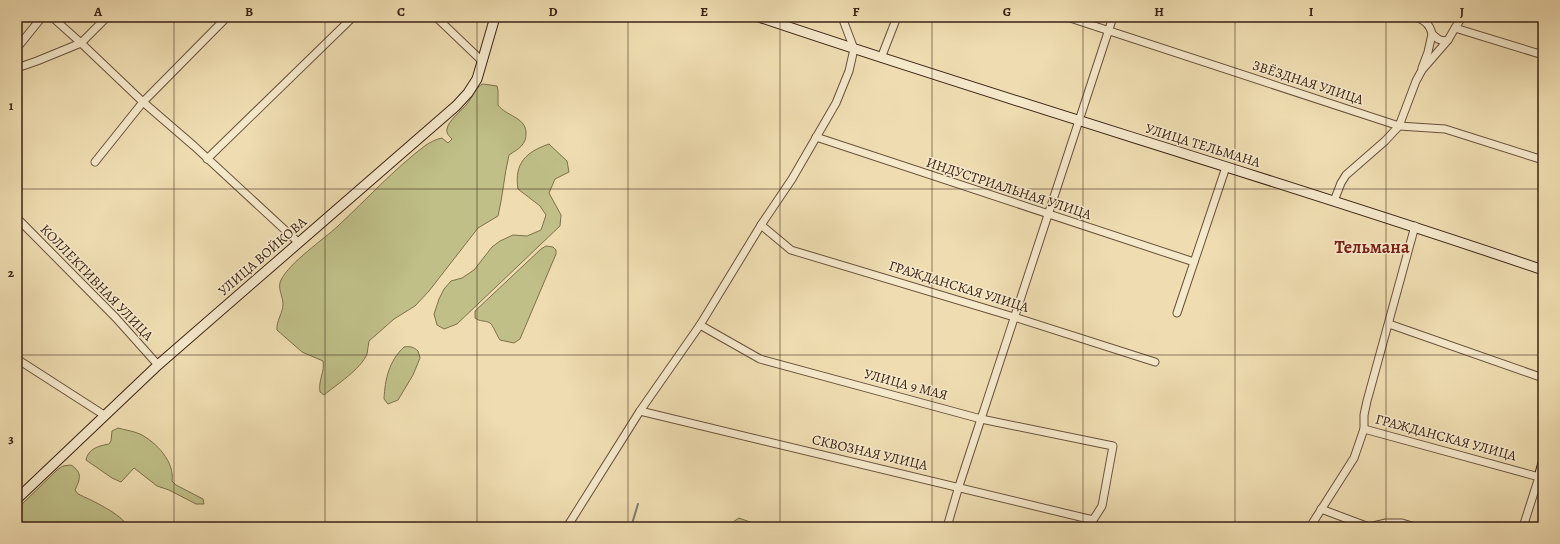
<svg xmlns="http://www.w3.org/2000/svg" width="1560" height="544" viewBox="0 0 1560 544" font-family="Alegreya,serif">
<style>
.green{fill:#bfbf87;stroke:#7e704e}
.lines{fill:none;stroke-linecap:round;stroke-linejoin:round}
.stream{stroke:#777d76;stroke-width:2}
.street-casing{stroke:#69513c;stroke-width:9}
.secondary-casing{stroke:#3c2215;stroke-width:11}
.street{stroke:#f5e9cc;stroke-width:7}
.secondary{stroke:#f5e9cc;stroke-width:9}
.grid{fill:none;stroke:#3c2215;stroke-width:1;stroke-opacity:0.55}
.labels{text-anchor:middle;stroke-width:3;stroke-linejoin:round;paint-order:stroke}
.street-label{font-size:14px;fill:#3c2215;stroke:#f5e9cc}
.district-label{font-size:18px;font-weight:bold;fill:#7a1f14;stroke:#f5e9cc}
.neatline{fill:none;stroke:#3c2215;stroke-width:1.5}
.grid-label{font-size:13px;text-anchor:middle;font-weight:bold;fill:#3c2215}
</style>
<rect width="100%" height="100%" fill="#efddb1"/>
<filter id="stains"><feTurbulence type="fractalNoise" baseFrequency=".005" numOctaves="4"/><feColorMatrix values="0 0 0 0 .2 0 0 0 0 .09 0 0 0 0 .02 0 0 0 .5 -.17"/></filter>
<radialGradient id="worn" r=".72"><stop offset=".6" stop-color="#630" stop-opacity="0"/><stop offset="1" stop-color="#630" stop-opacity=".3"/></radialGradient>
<g class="green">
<path d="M 483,84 L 497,86 L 498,90 L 498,105 C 506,116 525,117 526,132 C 527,145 518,149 509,155 C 504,175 503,196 498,216 L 478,228 L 429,291 L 415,306 L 394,319 L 369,341 C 368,345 368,350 367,354 C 361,369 336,385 324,395 L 320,392 C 318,380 325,372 323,361 L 302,352 L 277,330 C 276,321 283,313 283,304 C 283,296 277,288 281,280 C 290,262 323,240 338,226 C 367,199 394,169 426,145 C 431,142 436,139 442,138 L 448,143 L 452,139 C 449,136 446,133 447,129 C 448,121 462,110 467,104 C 472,98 475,87 483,84 Z"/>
<path d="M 549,144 L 567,161 L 569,172 L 555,179 L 549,193 L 561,215 L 560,226 L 457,324 L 444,329 L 437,325 L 434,314 L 439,299 L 444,289 L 451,281 L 462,278 L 474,270 L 492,247 L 500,241 L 513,235 L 527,236 L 541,230 L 546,215 L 540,206 L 518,189 C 514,163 526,152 549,144 Z"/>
<path d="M 546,246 L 553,247 L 556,250 L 556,254 L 520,339 L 514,343 L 500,340 C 497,336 493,325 490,323 C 485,320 480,322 475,318 L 475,311 L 541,249 Z"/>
<path d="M 404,347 C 410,346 414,347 418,351 L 420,358 L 413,375 L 398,400 L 388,404 L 384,399 C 385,379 389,361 404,347 Z"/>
<path d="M 118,428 C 125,430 133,431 140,434 C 156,442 175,462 172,481 L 176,485 L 203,499 L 204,504 L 196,504 L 169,490 L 157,486 L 134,468 L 121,482 L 112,478 L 86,460 C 88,449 98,446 109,444 L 111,441 L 112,431 Z"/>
<path d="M 71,465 C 83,473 80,479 75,490 L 78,494 C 91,500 122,514 128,527 L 17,527 L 17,509 L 57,470 L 63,466 Z"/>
<polygon points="739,518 764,527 732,527 733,522"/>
</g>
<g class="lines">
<polyline class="stream" points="631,527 638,504"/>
<defs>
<g id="street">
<polyline points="52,17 81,43 143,102 194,146 299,243"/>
<polyline points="436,17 482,61"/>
<polyline points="1067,17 1399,126 1445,129 1543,160"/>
<path d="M 1415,17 C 1424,20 1430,24 1432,34 L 1438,39 L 1443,41 L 1448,40 L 1455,28 L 1543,55"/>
<polyline points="1455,28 1462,17"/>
<polyline points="17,48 42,17"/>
<polyline points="881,58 897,17"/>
<polyline points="17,68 37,61 81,43 107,17"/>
<polyline points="1422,68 1428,52 1432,34"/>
<polyline points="816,137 1194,262"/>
<polyline points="207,159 353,17"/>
<polyline points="95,162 143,102 227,17"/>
<polyline points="1334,201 1341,183 1346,175 1385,141 1399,126 1416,81 1422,70 1448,40"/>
<polyline points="17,218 116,318 158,365"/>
<polyline points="761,225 791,250 1014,317 1155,362"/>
<polyline points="1177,313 1226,167"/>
<polyline points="1389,324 1543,378"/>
<polyline points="17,359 104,415"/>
<polyline points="640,411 1093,520 1102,506 1113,446 981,419 760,359 700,325"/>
<polyline points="1364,429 1539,477 1523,527"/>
<polyline points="1321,509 1369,527 1386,523 1402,523 1415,527"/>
<polyline points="567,527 640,411 700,325 761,225 792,179 836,103 849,71 854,49 842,17"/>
<polyline points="947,527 959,486 1113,17"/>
<polyline points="1310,527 1354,458 1364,429 1364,415 1367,401 1415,226"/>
</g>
<g id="secondary">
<path d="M 759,17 C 1019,105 1283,181 1543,270"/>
<polyline points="1543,463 1539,477 1543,478"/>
<polyline points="17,499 158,365 456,106 468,93 477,79 495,17"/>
</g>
</defs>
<use href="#street" class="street-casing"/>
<use href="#secondary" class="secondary-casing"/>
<use href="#street" class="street"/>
<use href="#secondary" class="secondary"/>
</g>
<path class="grid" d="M 174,17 L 174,527M 325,17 L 325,527M 477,17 L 477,527M 628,17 L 628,527M 780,17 L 780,527M 932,17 L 932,527M 1083,17 L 1083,527M 1235,17 L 1235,527M 1386,17 L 1386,527M 17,189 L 1543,189M 17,355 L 1543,355"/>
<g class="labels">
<g class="street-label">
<text transform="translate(1308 82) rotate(18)" y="5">ЗВЁЗДНАЯ УЛИЦА</text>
<text transform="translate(1203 145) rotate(17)" y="5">УЛИЦА ТЕЛЬМАНА</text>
<text transform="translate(1009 188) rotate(18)" y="5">ИНДУСТРИАЛЬНАЯ УЛИЦА</text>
<text transform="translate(262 256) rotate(-41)" y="5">УЛИЦА ВОЙКОВА</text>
<text transform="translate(97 282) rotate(46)" y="5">КОЛЛЕКТИВНАЯ УЛИЦА</text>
<text transform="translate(959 286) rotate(17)" y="5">ГРАЖДАНСКАЯ УЛИЦА</text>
<text transform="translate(906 384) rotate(15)" y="5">УЛИЦА 9 МАЯ</text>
<text transform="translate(1446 437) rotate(15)" y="5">ГРАЖДАНСКАЯ УЛИЦА</text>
<text transform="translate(870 452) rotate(13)" y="5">СКВОЗНАЯ УЛИЦА</text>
</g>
<g class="district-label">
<text x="1372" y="253">Тельмана</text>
</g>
</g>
<rect width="1560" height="544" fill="none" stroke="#efddb1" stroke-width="44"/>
<rect x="22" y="22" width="1516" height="500" class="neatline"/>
<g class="grid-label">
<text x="98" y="16">A</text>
<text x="249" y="16">B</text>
<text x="401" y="16">C</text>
<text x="553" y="16">D</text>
<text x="704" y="16">E</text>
<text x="856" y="16">F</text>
<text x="1007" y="16">G</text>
<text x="1159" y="16">H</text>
<text x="1311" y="16">I</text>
<text x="1462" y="16">J</text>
<text x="11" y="110">1</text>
<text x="11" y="277">2</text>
<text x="11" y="443">3</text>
</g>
<rect width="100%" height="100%" filter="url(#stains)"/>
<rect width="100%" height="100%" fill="url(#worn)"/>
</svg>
